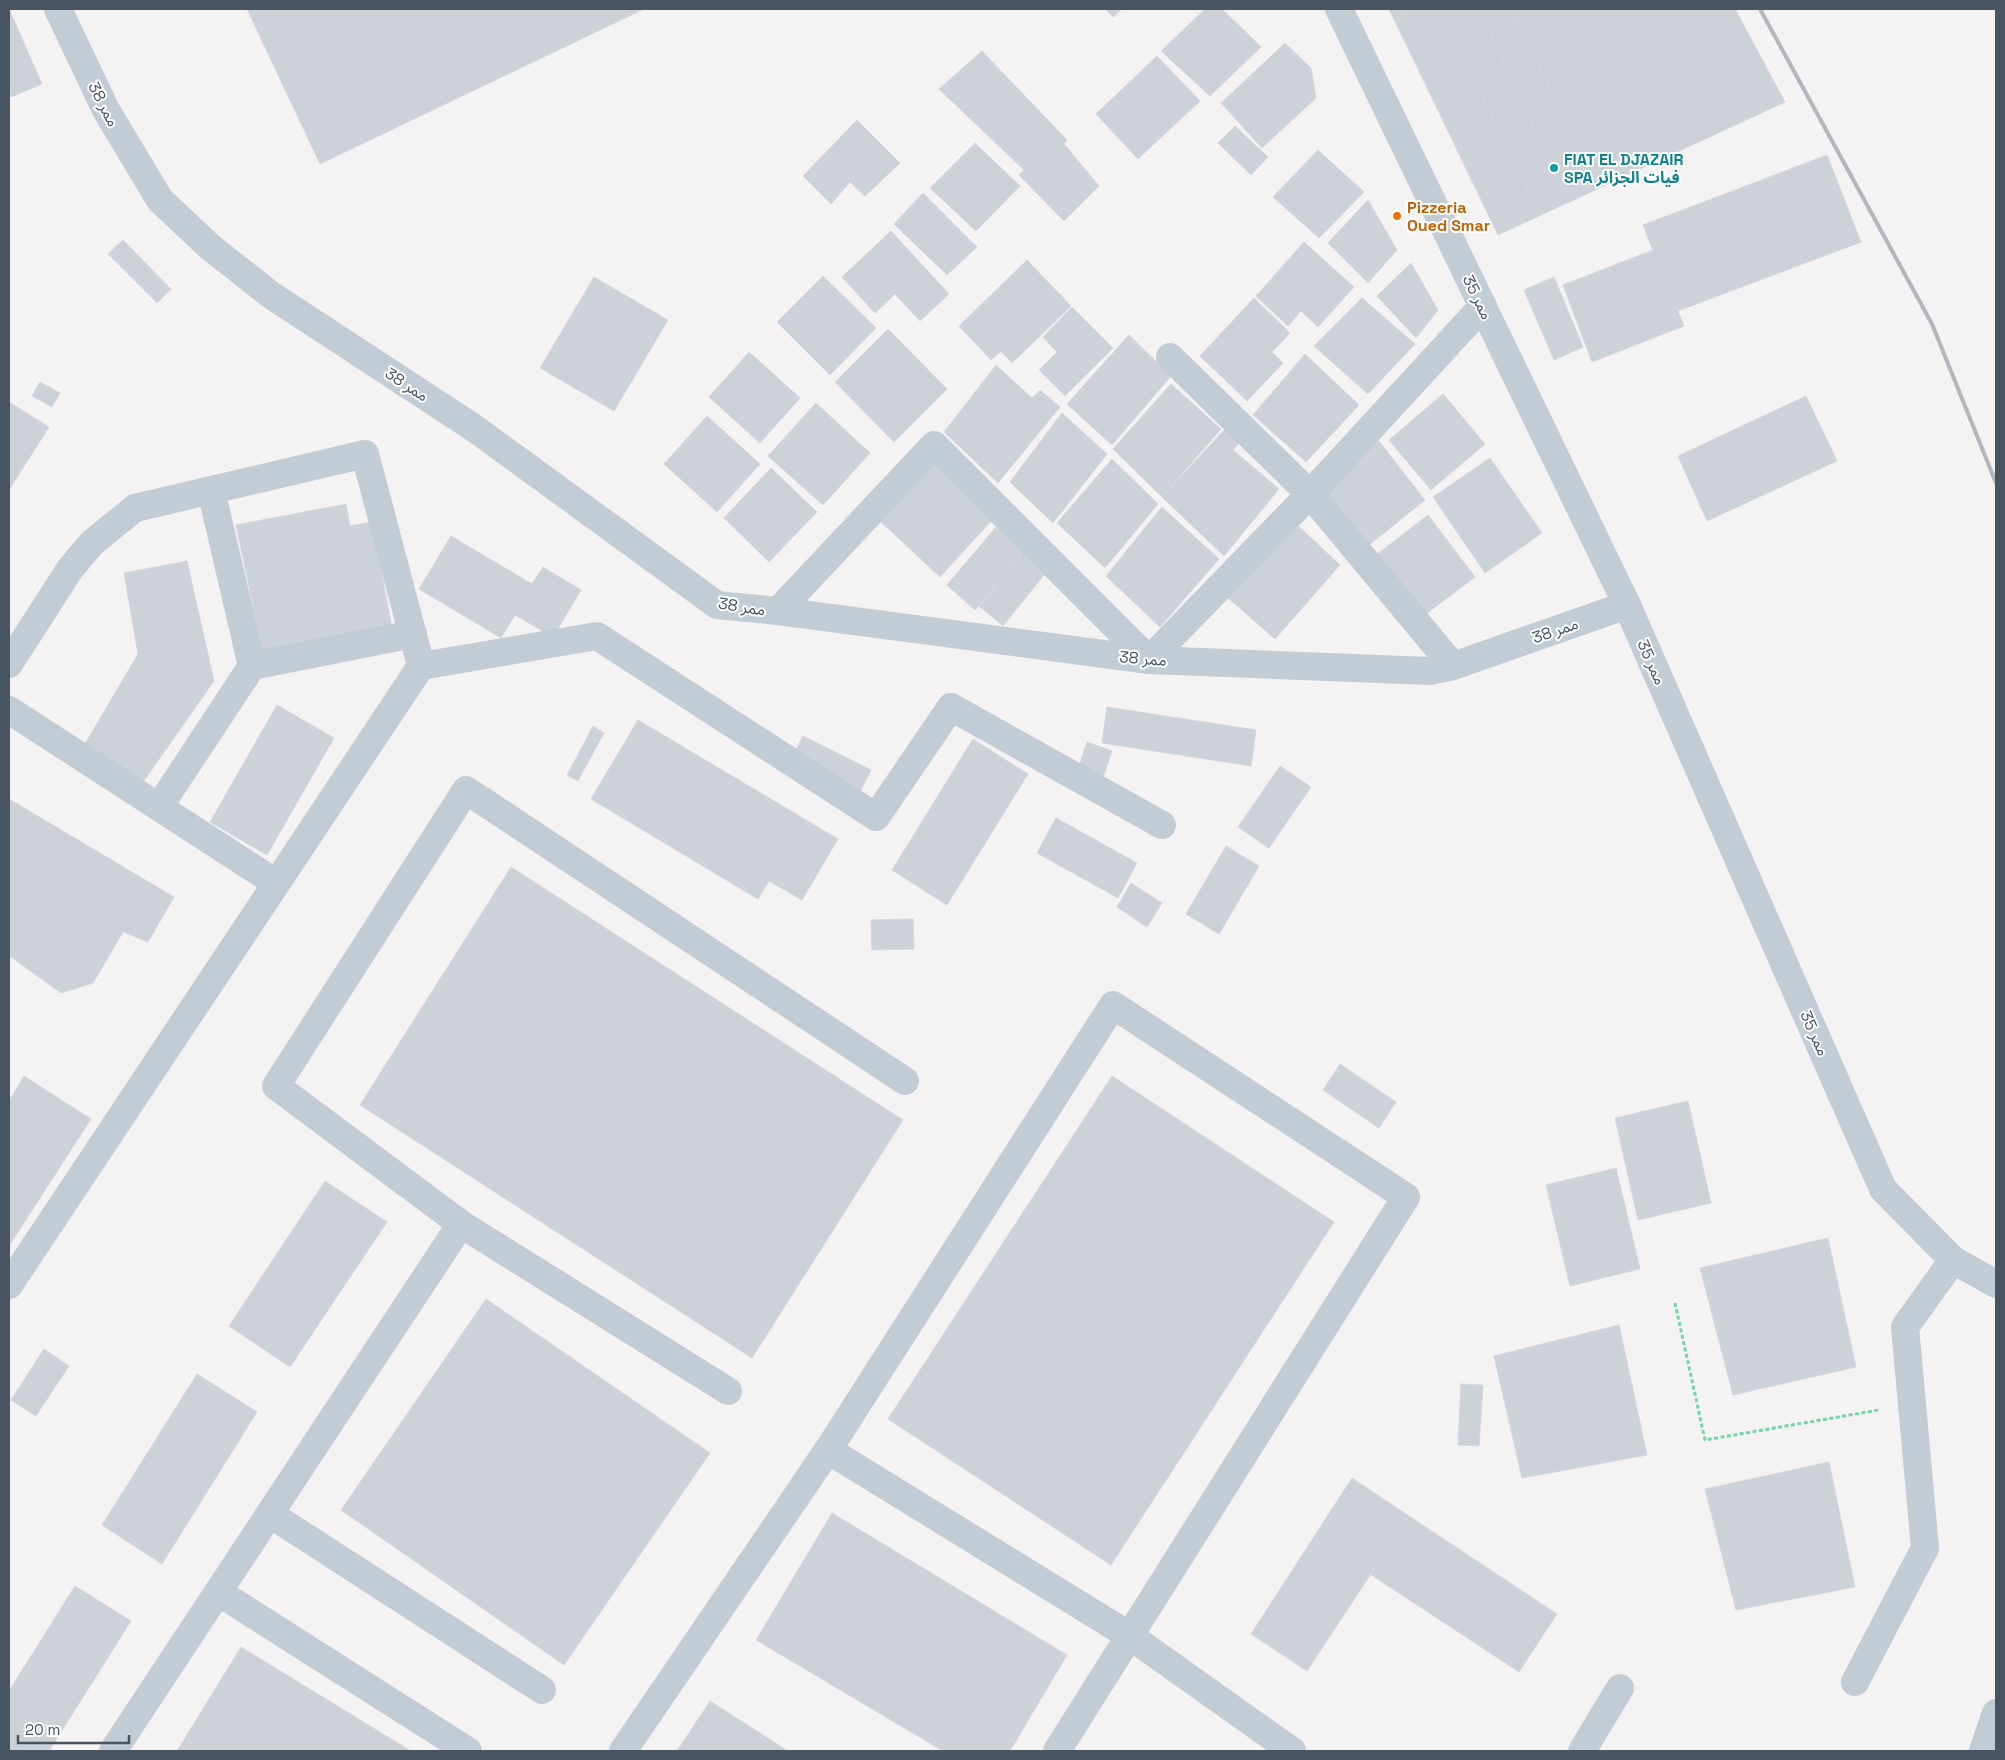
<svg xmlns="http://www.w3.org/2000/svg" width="2005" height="1760" viewBox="0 0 2005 1760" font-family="'Space Grotesk','Noto Sans Arabic',sans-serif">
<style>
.building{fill:#cdd1d8;stroke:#d5d8de}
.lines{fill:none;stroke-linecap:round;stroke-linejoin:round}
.path{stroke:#70d8a4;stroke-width:3;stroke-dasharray:4 2.5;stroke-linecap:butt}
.minor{stroke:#c1ccd5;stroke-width:28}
.rail{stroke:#b3b7bd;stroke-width:4}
.culture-dot{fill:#0f9aa8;stroke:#fff;stroke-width:2}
.food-dot{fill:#e8710a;stroke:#fff;stroke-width:2}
.labels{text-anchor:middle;stroke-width:4;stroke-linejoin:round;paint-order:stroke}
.street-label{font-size:16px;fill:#475562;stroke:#fff}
.culture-label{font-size:16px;font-weight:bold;fill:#0d838f;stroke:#fff;text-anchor:start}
.food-label{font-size:16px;font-weight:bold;fill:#c56008;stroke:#fff;text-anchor:start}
</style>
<rect width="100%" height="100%" fill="#f4f2f2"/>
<g class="building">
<polygon points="9,9 42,84 11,97 9,92"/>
<polygon points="247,9 644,9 320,164"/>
<polygon points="1105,9 1122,9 1113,17"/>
<polygon points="1205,9 1222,9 1261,47 1210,96 1161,51"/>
<polygon points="1389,9 1735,9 1785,102 1498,235"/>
<polygon points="1419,9 1440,9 1528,191 1487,211 1395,20"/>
<polygon points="1512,9 1694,9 1733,91 1582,161"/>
<polygon points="1519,22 1585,165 1557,178 1491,35"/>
<polygon points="1285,43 1311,68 1316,98 1262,148 1221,103"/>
<polygon points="982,51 1067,140 1064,144 1099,186 1064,221 1019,175 1024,170 939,89"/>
<polygon points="1157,56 1200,101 1138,159 1096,114"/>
<polygon points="857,120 900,163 865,196 850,182 831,204 803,176"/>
<polygon points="1235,126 1268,157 1251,175 1218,143"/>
<polygon points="975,143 1020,186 976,231 930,188"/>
<polygon points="1318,150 1364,192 1319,238 1273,197"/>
<polygon points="1827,155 1861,242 1678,311 1684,326 1592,362 1563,285 1653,250 1643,225"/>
<polygon points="923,193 977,247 947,275 894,224"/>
<polygon points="1368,200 1397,250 1368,283 1328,243"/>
<polygon points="891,231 949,294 920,321 895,294 875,313 842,277"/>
<polygon points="123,240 171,289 157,303 108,254"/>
<polygon points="1304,242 1354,287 1318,327 1301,311 1288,326 1256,296"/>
<polygon points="1027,260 1071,306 1012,363 1001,351 991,360 959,326"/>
<polygon points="1411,263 1438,310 1416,338 1377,296"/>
<polygon points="823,276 876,328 830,375 777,322"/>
<polygon points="594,277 668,320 614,411 540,368"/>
<polygon points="1554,277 1583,347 1554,360 1524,290"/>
<polygon points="1254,298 1290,333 1272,352 1283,363 1247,401 1200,356"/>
<polygon points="1362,298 1415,344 1368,394 1314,346"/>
<polygon points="1072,307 1113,348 1065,396 1039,370 1057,352 1043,337"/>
<polygon points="888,329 947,389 894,442 835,382"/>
<polygon points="1129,335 1171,376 1112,445 1067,404"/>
<polygon points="749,352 800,398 760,443 709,397"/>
<polygon points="1305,354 1359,405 1306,462 1253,415"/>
<polygon points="996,365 1032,398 1040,390 1060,407 998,483 944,432"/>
<polygon points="40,382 60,393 52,407 32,396"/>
<polygon points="1171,384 1221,429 1162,497 1113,449"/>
<polygon points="1443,394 1485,444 1431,490 1389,440"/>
<polygon points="1806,396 1837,461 1707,521 1678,456"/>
<polygon points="9,402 49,427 9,490"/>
<polygon points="816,403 870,453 823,505 768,456"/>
<polygon points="1062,413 1107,454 1053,523 1010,482"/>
<polygon points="707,416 760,464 717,512 664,464"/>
<polygon points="1225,429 1240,442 1233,450 1279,489 1224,556 1162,497"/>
<polygon points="1378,440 1425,500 1363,550 1322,494"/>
<polygon points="1490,458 1542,533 1485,573 1433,497"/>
<polygon points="1112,459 1158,504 1105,568 1057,523"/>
<polygon points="932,462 993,519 940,577 879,520"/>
<polygon points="771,468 817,512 769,562 724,518"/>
<polygon points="346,504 350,526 372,522 395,643 266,668 236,525"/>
<polygon points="1162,507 1219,559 1160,627 1106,576"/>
<polygon points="1428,515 1475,577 1418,620 1371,559"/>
<polygon points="1294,522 1340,565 1275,639 1227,597"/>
<polygon points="996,527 1024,551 975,610 947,585"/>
<polygon points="451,536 532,584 543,567 581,590 553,637 515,615 501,638 419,589"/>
<polygon points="1024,551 1048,570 1003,626 979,606"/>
<polygon points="187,561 214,681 141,785 82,749 138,654 124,573"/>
<polygon points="277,705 334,738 267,855 210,822"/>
<polygon points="1107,707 1256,730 1251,766 1102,743"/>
<polygon points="638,720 838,839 802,900 769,881 758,899 591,799"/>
<polygon points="593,726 604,733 578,781 567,775"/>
<polygon points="803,736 871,770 855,802 787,767"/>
<polygon points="973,739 1028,774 947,905 892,870"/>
<polygon points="1087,742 1112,751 1100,787 1075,779"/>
<polygon points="1280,766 1311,787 1269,848 1238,827"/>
<polygon points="9,799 174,897 148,942 123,932 93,983 61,993 11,957 9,960"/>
<polygon points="1056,818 1137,863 1118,898 1037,853"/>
<polygon points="1226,846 1259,866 1219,934 1186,914"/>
<polygon points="511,867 903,1120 752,1358 360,1105"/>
<polygon points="1131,883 1162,903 1147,927 1117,907"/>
<polygon points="913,919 914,949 872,950 871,920"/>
<polygon points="1340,1064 1396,1102 1379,1128 1323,1090"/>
<polygon points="24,1076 91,1119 9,1246 9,1101"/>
<polygon points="1112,1076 1334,1222 1111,1565 888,1419"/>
<polygon points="1688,1101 1711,1203 1638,1220 1615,1118"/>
<polygon points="1616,1168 1640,1269 1570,1286 1546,1185"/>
<polygon points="325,1181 387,1222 290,1367 229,1326"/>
<polygon points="1828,1238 1856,1367 1733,1395 1700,1268"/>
<polygon points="486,1299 710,1453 564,1665 341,1510"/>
<polygon points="1619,1325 1647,1455 1522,1478 1494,1356"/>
<polygon points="44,1349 69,1366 36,1416 11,1400"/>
<polygon points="197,1374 257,1412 162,1564 102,1525"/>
<polygon points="1461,1384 1483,1385 1479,1446 1458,1445"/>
<polygon points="1829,1462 1855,1587 1736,1610 1705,1489"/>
<polygon points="1352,1478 1409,1516 1307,1671 1251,1634"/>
<polygon points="832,1513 1067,1655 1010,1751 943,1751 756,1640"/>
<polygon points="1409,1516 1557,1614 1519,1672 1370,1574"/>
<polygon points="75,1586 131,1621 49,1751 9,1751 9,1691"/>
<polygon points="241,1647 411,1751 177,1751"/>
<polygon points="710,1701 788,1751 677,1751"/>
</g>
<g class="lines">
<polyline class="path" points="1675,1303 1705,1440 1879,1410"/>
<g class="minor">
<polyline points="58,9 106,110 160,200 210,247 271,295 474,428 717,605 778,611 1149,660 1430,671 1453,666 1627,605"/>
<polyline points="1339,9 1627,605 1883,1189 1953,1260 1996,1284"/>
<polyline points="1170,357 1310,494 1453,666"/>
<polyline points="211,490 252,666"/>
<polyline points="778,611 934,445 1149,660 1310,494 1483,306"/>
<polyline points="9,664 70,569 92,543 135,508 365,454 421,666 9,1285"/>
<polyline points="421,666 597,636 876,817 951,707 1162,825"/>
<polyline points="9,710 276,883"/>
<polyline points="159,807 252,666 413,634"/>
<polyline points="461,1224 276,1086 466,790 905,1081"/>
<polyline points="828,1450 1130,1636 1292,1751"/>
<polyline points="270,1514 542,1690"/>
<polyline points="218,1592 468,1751"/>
<polyline points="1855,1682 1925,1548 1905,1327 1953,1260"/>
<polyline points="113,1751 461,1224 728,1391"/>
<polyline points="623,1751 828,1450 1113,1005 1406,1197 1057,1751"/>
<polyline points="1582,1751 1620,1688"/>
<polyline points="1983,1751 1996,1713"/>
</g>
<polyline class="rail" points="1760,9 1932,324 1996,483"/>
</g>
<circle class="culture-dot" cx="1554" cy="168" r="5"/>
<circle class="food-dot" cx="1397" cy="216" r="5"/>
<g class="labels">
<g class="street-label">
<text transform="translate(104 104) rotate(63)" y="6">ممر 38</text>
<text transform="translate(1478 297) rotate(64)" y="6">ممر 35</text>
<text transform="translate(407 384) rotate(33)" y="6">ممر 38</text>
<text transform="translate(742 606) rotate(9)" y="6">ممر 38</text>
<text transform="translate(1555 630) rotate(-19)" y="6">ممر 38</text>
<text transform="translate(1143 658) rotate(5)" y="6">ممر 38</text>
<text transform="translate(1652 662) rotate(66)" y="6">ممر 35</text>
<text transform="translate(1815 1033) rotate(66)" y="6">ممر 35</text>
</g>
<g class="culture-label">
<text x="1564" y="165">FIAT EL DJAZAIR<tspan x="1564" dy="18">SPA فيات الجزائر</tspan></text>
</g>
<g class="food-label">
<text x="1407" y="213">Pizzeria<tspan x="1407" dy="18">Oued Smar</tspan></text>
</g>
</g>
<rect width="2005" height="1760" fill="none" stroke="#475562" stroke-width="20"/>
<path d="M18 1735v8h111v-8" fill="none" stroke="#475562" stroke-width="2.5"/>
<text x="25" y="1735" font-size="15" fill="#475562" stroke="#ffffff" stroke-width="4" paint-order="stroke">20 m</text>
</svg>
